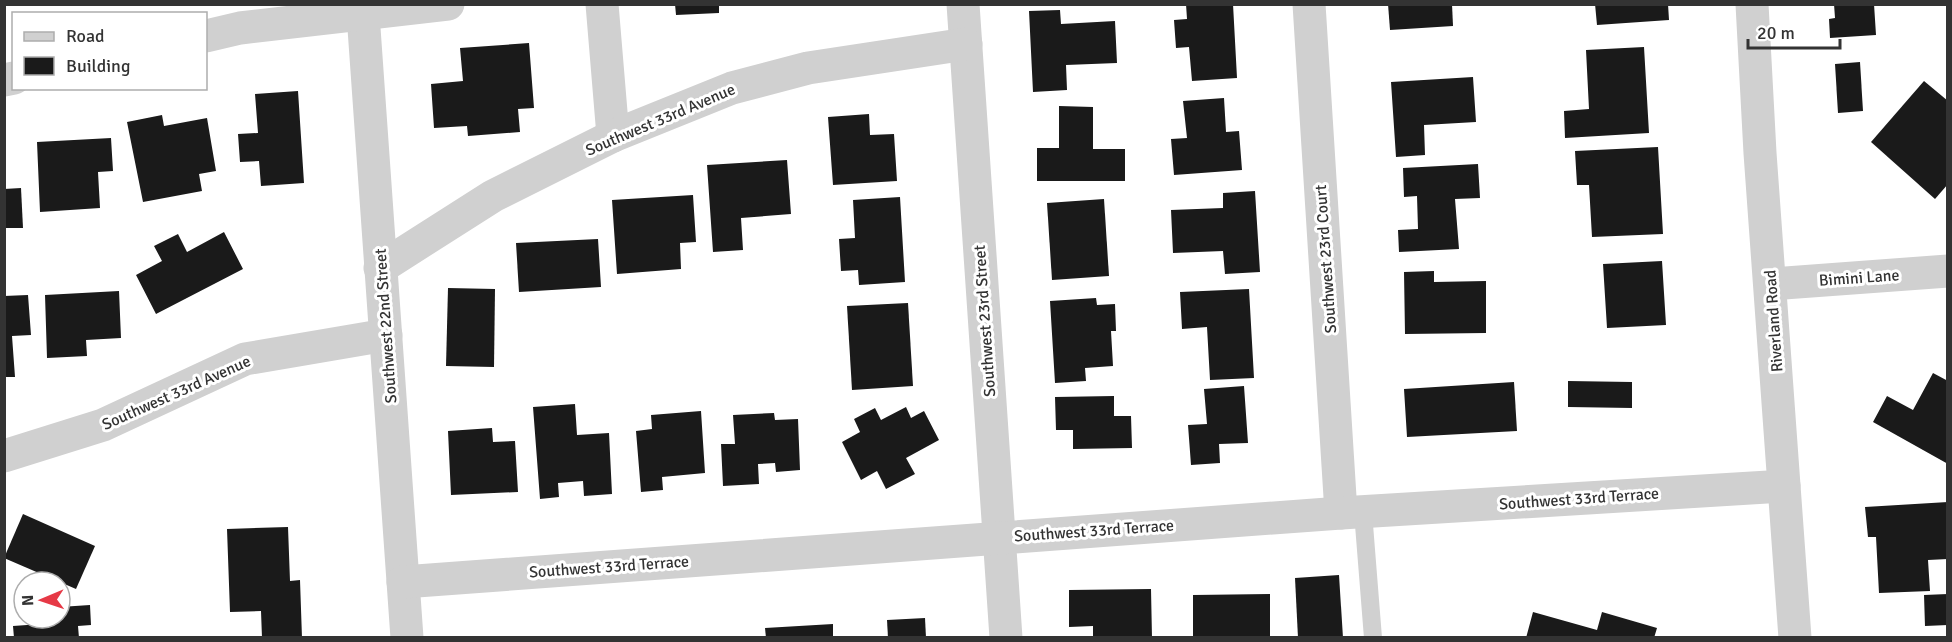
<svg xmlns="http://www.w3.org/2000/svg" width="1952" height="642" viewBox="0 0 1952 642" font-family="Signika,sans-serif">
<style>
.building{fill:#1a1a1a}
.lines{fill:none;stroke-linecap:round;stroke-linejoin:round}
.service{stroke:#d0d0d0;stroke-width:18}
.minor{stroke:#d0d0d0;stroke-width:33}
.tertiary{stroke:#d0d0d0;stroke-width:33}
.labels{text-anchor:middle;stroke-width:6;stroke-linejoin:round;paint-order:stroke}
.street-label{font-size:16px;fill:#333;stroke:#fff}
</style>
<rect width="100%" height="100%" fill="#fff"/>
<g class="building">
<polygon points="675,4 719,4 719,13 676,15"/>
<polygon points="1186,4 1233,4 1237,78 1192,81 1189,47 1176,48 1174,20 1187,19"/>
<polygon points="1388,4 1452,4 1453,26 1390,30"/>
<polygon points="1595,4 1668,4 1669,20 1597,25"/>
<polygon points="1834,4 1874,4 1876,35 1830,38 1829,19 1835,18"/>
<polygon points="1060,10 1061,24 1115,21 1117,63 1066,65 1067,90 1033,92 1029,11"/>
<polygon points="529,43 534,108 518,109 520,132 468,136 467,126 434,128 431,84 463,81 460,48"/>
<polygon points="1644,47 1649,133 1565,138 1564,111 1589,109 1586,50"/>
<polygon points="1860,62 1863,111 1838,113 1835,64"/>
<polygon points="1473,77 1476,122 1424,125 1425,155 1396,157 1391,82"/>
<polygon points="1924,81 1948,101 1948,184 1935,199 1871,142"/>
<polygon points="298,91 304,183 261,186 259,161 240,162 238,134 258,133 255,94"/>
<polygon points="1224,98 1226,132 1239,131 1242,170 1174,175 1171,139 1187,138 1183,101"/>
<polygon points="1059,106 1093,107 1093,149 1125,149 1125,181 1037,181 1037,148 1059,148"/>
<polygon points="869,114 870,135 894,134 897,181 833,185 828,117"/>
<polygon points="162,115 164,126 207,118 216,171 199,174 202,191 143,202 127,122"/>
<polygon points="111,138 113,171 98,172 100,208 40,212 37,142"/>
<polygon points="1658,147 1663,234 1592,237 1589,185 1577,185 1575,151"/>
<polygon points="787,160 791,214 741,218 743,250 713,252 707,165"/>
<polygon points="1478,164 1480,198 1455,199 1459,249 1399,252 1398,230 1418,229 1417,196 1404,197 1403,168"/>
<polygon points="21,188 23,228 4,228 4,189"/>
<polygon points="1255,191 1260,272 1225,274 1223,251 1173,253 1171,210 1223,208 1223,193"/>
<polygon points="693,195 696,242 680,243 681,269 617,274 612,200"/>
<polygon points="900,197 905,282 859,285 858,270 841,271 839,239 855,238 853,200"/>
<polygon points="1104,199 1109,276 1052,280 1047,203"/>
<polygon points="224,232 243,269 156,314 136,275 162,261 154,246 178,234 187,252"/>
<polygon points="598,239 601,287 519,292 516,243"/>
<polygon points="1662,261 1666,325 1607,328 1603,264"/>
<polygon points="1434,271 1434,282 1486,281 1486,333 1405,334 1404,272"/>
<polygon points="448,288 495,289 494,367 446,366"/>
<polygon points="1249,289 1254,378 1210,380 1207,327 1182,329 1180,292"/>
<polygon points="119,291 121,338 86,340 87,356 47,358 45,295"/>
<polygon points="28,295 31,335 12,336 15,377 4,377 4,296"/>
<polygon points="1096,298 1097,305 1115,304 1116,331 1111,331 1113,366 1085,368 1086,381 1055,383 1050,301"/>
<polygon points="908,303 913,386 852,390 847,306"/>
<polygon points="1933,373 1948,381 1948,464 1873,422 1887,396 1913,410"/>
<polygon points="1568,381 1632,382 1632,408 1568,407"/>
<polygon points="1514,382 1517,431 1407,437 1404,389"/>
<polygon points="1244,386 1248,443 1219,444 1220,463 1191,465 1188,425 1207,424 1204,389"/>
<polygon points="1114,396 1114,416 1131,416 1132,448 1073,449 1073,430 1056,430 1055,397"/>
<polygon points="575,404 577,435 609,433 612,494 584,496 583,481 558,483 559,497 540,499 533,407"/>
<polygon points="906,407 911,418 924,411 939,440 906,458 915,474 886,489 877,471 861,480 842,442 860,432 854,419 875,408 881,420"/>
<polygon points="701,411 705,473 662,477 663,490 641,492 636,431 652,429 651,415"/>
<polygon points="774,413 775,420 798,419 800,470 776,472 775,463 758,464 759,484 723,486 721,444 735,444 733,415"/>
<polygon points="492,428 493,442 515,441 518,492 451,495 448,431"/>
<polygon points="1948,502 1948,559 1928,560 1930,591 1879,593 1876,537 1868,537 1865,507"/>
<polygon points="23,514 95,546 76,589 4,558"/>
<polygon points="288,527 290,581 300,580 302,638 262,638 261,611 230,612 227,529"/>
<polygon points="1339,575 1343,638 1298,638 1295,578"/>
<polygon points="1151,589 1152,638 1093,638 1093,626 1069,627 1069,590"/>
<polygon points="1270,594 1270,638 1193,638 1193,595"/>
<polygon points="1948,594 1948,625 1925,626 1924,595"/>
<polygon points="90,605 91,625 78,626 79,638 14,638 13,626 41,624 41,618 60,618 60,607"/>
<polygon points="1533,612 1597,630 1602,612 1657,628 1654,638 1526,638"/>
<polygon points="925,618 926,638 888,638 887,620"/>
<polygon points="833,624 833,638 766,638 765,628"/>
</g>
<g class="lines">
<polyline class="service" points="1363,512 1373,638"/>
<g class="minor">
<polyline points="602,4 613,136"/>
<polyline points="963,4 1006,638"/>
<polyline points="1309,4 1341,513"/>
<polyline points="363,14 407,638"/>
<polyline points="206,36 240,28 448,4"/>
<polyline points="4,80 14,78"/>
<polyline points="380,268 493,196 613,136 732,88 808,68 966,44"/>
<polyline points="1771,284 1948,271"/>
<polyline points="4,456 103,425 245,359 386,335"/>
<polyline points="403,582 1341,513 1784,486"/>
</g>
<polyline class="tertiary" points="1752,4 1760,153 1795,638"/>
</g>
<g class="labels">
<g class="street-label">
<text transform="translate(660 119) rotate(-23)" y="6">Southwest 33rd Avenue</text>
<text transform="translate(1325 259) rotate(-94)" y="6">Southwest 23rd Court</text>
<text transform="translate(1859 277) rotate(-4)" y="6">Bimini Lane</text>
<text transform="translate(984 321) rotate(-94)" y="6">Southwest 23rd Street</text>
<text transform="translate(1773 321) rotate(-94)" y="6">Riverland Road</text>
<text transform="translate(385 326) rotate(-94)" y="6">Southwest 22nd Street</text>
<text transform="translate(176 392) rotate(-24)" y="6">Southwest 33rd Avenue</text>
<text transform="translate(1579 498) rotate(-4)" y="6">Southwest 33rd Terrace</text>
<text transform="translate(1094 530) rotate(-4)" y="6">Southwest 33rd Terrace</text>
<text transform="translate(609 566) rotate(-4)" y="6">Southwest 33rd Terrace</text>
</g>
</g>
<rect width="1952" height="642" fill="none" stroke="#333333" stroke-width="12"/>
<rect x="12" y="12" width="195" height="78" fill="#ffffff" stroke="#adadad" stroke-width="1.5"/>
<rect x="24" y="32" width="30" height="9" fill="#d0d0d0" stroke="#adadad" stroke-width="1.5"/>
<text x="66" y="42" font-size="18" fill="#333333">Road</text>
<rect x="24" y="57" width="30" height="18" fill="#1a1a1a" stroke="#adadad" stroke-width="1.5"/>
<text x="66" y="72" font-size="18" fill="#333333">Building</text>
<g transform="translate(42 600) rotate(268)"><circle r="28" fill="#ffffff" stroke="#adadad" stroke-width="1.5"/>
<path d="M0-4.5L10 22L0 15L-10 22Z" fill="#e63946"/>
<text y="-9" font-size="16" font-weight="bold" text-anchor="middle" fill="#333333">N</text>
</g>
<path d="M1748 39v9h92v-9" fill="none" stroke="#333333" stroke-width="3"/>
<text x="1757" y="39" font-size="18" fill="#333333" stroke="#ffffff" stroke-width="4.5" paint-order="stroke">20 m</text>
</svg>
